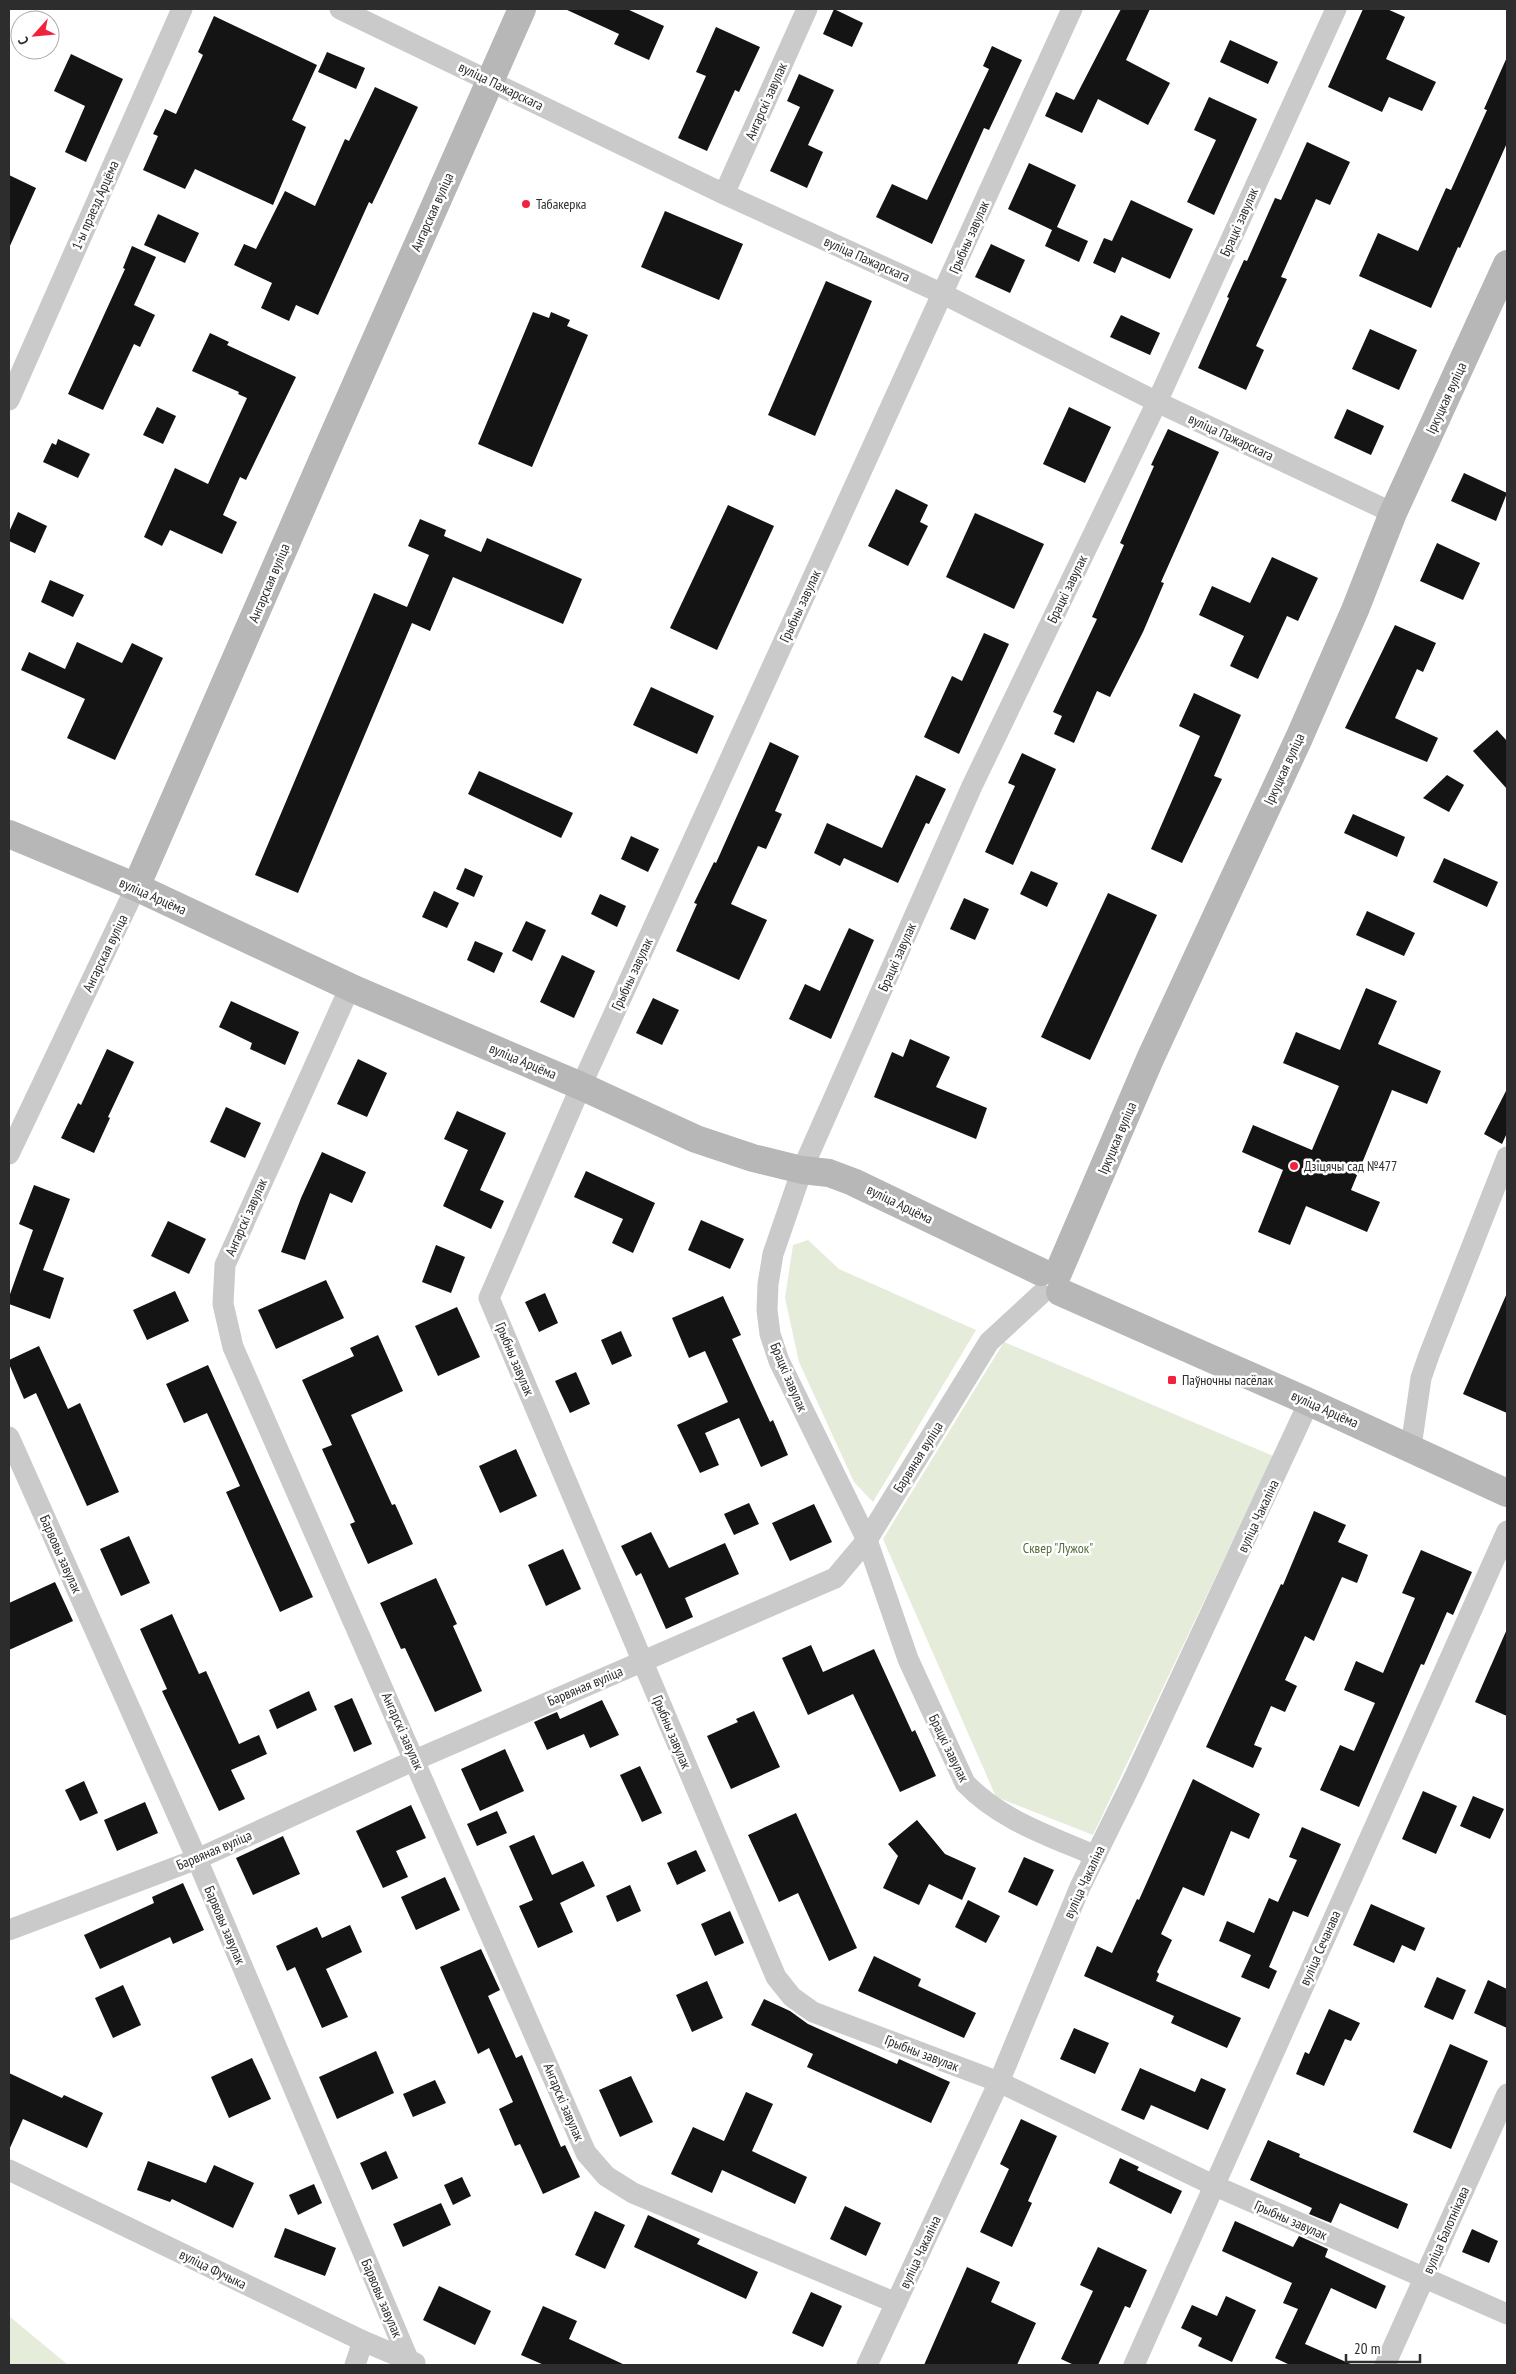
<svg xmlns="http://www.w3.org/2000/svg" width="1516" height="2374" viewBox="0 0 1516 2374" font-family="'PT Sans Narrow',sans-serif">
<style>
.green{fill:#e5ecda}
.building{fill:#141414}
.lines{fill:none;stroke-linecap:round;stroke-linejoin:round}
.street{stroke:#cacaca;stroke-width:21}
.secondary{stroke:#b7b7b7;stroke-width:28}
.poi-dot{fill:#f2223e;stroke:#fff;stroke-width:2}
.labels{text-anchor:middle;stroke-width:5;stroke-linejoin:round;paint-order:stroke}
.street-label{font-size:14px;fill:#2d2d2d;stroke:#fff}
.poi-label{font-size:14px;fill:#2d2d2d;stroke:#fff;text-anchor:start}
.park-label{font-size:14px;fill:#536c38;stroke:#fff}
</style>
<rect width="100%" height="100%" fill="#fff"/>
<g class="green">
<polygon points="808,1240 839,1269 976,1330 873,1502 854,1482 799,1362 785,1298 793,1245"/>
<polygon points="1004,1342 1273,1456 1093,1835 996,1797 883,1539"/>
<polygon points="9,2316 68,2365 9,2365"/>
</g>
<g class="building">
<polygon points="565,9 627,9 664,26 649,60 614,44 619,34"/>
<polygon points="834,9 863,23 852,47 823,34"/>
<polygon points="1121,9 1150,9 1126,60 1170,83 1148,125 1098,99 1082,133 1045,116 1056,92 1074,100"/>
<polygon points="1363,9 1387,9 1405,17 1386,59 1436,82 1422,111 1389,97 1382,112 1328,87"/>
<polygon points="214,16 317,65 292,120 306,127 273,205 195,169 185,189 143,170 158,136 153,134 165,109 176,114 203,55 198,52"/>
<polygon points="716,27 760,47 739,92 735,90 707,151 678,138 706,76 696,72"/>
<polygon points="1230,40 1278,62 1268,84 1220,62"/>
<polygon points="992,46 1022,60 989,130 984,128 932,244 876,217 892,184 927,200 989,69 983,66"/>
<polygon points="327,52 365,68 356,89 318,72"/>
<polygon points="71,54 123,79 86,162 65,152 85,106 54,91"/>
<polygon points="1507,57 1507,143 1460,248 1458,247 1431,308 1359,276 1378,233 1418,251 1446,188 1451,190 1487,110 1484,109"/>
<polygon points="799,74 834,90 808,145 823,152 807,188 770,171 800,107 787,101"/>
<polygon points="375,87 418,107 372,204 369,202 318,315 296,305 289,321 261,308 272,283 234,265 244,244 256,249 285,191 315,206 345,139 349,141"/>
<polygon points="1209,97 1257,119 1214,215 1187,202 1216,140 1194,130"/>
<polygon points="1307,142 1350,162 1330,205 1316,199 1281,277 1287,279 1256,346 1264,350 1246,390 1198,368 1229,298 1227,297 1244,260 1247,261 1275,198 1281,200"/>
<polygon points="1029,163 1076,185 1057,227 1088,241 1079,262 1045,246 1052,230 1008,209"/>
<polygon points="9,175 36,188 9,248"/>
<polygon points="1131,200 1193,229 1170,279 1122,257 1115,273 1093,263 1104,238 1112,241"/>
<polygon points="665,211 743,244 719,300 641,267"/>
<polygon points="158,214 199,233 185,263 144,245"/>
<polygon points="991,244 1025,260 1010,293 975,277"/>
<polygon points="132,246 156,257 134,305 155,315 140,347 134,344 103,410 68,394 125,269 123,268"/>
<polygon points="826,281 872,301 815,436 768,415"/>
<polygon points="533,312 549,318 551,312 570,320 567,326 588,335 532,467 478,444"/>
<polygon points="1121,315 1160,333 1150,355 1110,337"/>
<polygon points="1370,329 1417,350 1399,390 1352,369"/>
<polygon points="210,333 229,342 227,345 296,377 246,480 240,477 223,515 237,522 222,554 170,530 162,546 144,537 175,468 208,484 247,398 238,394 239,392 192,371"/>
<polygon points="157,407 176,416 163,444 143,435"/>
<polygon points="1069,407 1111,427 1085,483 1043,464"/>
<polygon points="1347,409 1384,426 1371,455 1334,438"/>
<polygon points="1168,429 1219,452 1161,582 1164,583 1143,632 1110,697 1097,691 1074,743 1054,734 1062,716 1053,712 1097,619 1092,617 1124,545 1120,543 1154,466 1151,465"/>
<polygon points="58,439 90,454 78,478 43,462 52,443 56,445"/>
<polygon points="1464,473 1507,493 1496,521 1451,501"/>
<polygon points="896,489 928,505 920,522 928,526 908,566 868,546"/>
<polygon points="728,505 774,526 717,650 670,628"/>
<polygon points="18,512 47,526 35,553 9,541 9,532"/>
<polygon points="975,513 1044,544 1014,609 946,577"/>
<polygon points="420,519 446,530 444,536 481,552 487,538 582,579 563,624 453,577 430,631 412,623 298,893 255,875 374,593 407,607 429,555 408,546"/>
<polygon points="1437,543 1480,563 1463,600 1420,581"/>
<polygon points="1272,557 1318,578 1298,621 1287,616 1258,679 1230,666 1244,636 1199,615 1212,586 1250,603"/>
<polygon points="50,580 84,595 73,617 41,602"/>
<polygon points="1395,625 1436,643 1423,672 1417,669 1395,718 1438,738 1427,762 1345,728"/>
<polygon points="984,633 1009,644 959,754 924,737 952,676 962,681"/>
<polygon points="77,642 122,663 132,643 163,658 115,760 67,738 85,699 21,670 29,652 65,669"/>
<polygon points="651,687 714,716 697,754 633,725"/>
<polygon points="1194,693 1241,715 1214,776 1222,779 1182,863 1151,849 1200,736 1179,726"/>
<polygon points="1497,730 1507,741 1507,789 1473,751"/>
<polygon points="770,742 799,756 775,811 782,814 766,849 758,846 731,904 767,920 739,980 676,951 697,904 694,903 714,862 716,863"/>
<polygon points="1022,753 1056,769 1013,865 985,852 1015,786 1008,783"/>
<polygon points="479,771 573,813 561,838 468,794"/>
<polygon points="916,775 946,789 929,824 926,823 898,883 844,858 840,866 814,853 827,823 882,848"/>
<polygon points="1447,775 1464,785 1449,812 1423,798"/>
<polygon points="1353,814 1405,837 1397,857 1344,833"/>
<polygon points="631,836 659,849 648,872 621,859"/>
<polygon points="1444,858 1498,882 1487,907 1433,882"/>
<polygon points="465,868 483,876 474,897 456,889"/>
<polygon points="1031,871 1058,883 1047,907 1020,894"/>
<polygon points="434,891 459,903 447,928 422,917"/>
<polygon points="1108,893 1157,915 1090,1060 1041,1037"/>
<polygon points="600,894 626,906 617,927 591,914"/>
<polygon points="964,898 989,909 975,940 950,929"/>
<polygon points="1367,911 1415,933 1404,956 1356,935"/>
<polygon points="526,921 546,930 532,961 512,951"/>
<polygon points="849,928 874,940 831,1039 789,1019 805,984 820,991"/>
<polygon points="475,941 503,953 494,973 467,960"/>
<polygon points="562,955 595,971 574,1018 540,1002"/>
<polygon points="1366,988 1397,1001 1378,1044 1441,1071 1427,1104 1392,1090 1351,1190 1380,1202 1367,1232 1306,1206 1290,1245 1258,1232 1283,1170 1242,1152 1253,1125 1312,1150 1339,1086 1283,1063 1296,1032 1340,1050"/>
<polygon points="653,998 679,1010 662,1045 636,1033"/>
<polygon points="231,1001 299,1032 285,1065 250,1049 252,1043 219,1027"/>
<polygon points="910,1039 950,1057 936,1087 987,1108 976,1139 874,1097 892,1052 903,1057"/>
<polygon points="107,1049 134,1062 108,1117 110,1118 94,1153 61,1138 78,1103 81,1105"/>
<polygon points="358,1059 387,1073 367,1117 337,1104"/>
<polygon points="1507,1089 1507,1133 1502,1144 1484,1134"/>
<polygon points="226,1107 261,1123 245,1158 210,1142"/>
<polygon points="457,1111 506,1133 480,1190 504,1201 491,1229 443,1206 468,1150 444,1139"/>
<polygon points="322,1152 366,1172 352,1203 330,1193 305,1260 281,1252 301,1198"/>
<polygon points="586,1171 655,1203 633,1253 612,1243 623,1219 574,1197"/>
<polygon points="34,1185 70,1199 43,1270 64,1278 50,1319 9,1304 9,1297 33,1230 19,1224"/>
<polygon points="701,1220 744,1239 730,1269 688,1250"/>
<polygon points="168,1221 206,1239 189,1274 151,1256"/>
<polygon points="436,1245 465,1257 451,1293 422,1282"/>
<polygon points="326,1280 344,1318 276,1349 258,1310"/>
<polygon points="175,1291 189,1321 147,1340 133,1310"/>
<polygon points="545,1293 558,1323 539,1332 525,1302"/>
<polygon points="1507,1293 1507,1413 1463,1394"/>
<polygon points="723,1296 741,1335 732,1339 770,1422 773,1420 788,1455 761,1467 739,1418 705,1433 719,1465 700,1473 677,1425 728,1402 705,1351 689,1358 672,1318"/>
<polygon points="457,1307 480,1357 438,1376 415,1326"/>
<polygon points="621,1331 632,1356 612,1365 601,1340"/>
<polygon points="378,1335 403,1391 351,1415 392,1505 395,1504 413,1544 368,1564 350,1524 355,1522 322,1449 332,1445 302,1380 354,1356 350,1348"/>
<polygon points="39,1346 68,1409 80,1403 119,1492 87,1506 36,1393 24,1399 9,1364 9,1360"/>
<polygon points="208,1365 313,1597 280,1612 226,1492 240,1486 207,1413 184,1423 166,1384"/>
<polygon points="576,1372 590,1404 570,1413 555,1381"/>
<polygon points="516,1449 537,1496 500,1513 479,1466"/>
<polygon points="749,1503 759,1524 734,1535 724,1514"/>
<polygon points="814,1504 832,1542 790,1561 772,1523"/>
<polygon points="1314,1511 1346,1525 1338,1542 1368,1555 1357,1583 1342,1577 1314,1641 1305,1636 1285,1680 1297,1686 1285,1712 1271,1706 1254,1745 1262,1748 1253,1768 1206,1747 1281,1584 1283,1585"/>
<polygon points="651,1532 669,1568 725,1543 739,1574 685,1598 693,1617 666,1629 641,1573 636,1576 621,1546"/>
<polygon points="129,1536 150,1583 121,1596 100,1549"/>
<polygon points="563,1549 581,1589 546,1606 528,1565"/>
<polygon points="1421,1550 1472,1572 1453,1615 1447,1612 1424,1665 1421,1664 1359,1807 1320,1790 1340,1745 1354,1751 1375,1703 1344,1690 1356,1661 1383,1673 1415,1598 1402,1593"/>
<polygon points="436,1578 457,1624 453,1626 482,1691 435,1712 405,1648 401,1649 380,1603"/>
<polygon points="55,1582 73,1621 9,1650 9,1603"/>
<polygon points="172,1614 199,1674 206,1671 239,1744 259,1735 267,1754 231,1770 245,1799 219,1811 162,1691 167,1689 140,1629"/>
<polygon points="1507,1629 1507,1716 1475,1702"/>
<polygon points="811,1645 823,1672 874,1649 912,1732 915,1730 936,1776 900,1792 853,1694 808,1715 782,1658"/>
<polygon points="309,1691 317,1710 277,1729 269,1710"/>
<polygon points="352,1698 372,1744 354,1752 334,1706"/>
<polygon points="602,1700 619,1735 590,1748 584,1734 547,1750 534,1722 557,1712 560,1719"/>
<polygon points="754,1711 780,1767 731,1789 707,1736 738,1722 736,1719"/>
<polygon points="505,1749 524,1791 480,1811 461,1769"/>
<polygon points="640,1766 662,1813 642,1822 620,1775"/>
<polygon points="1193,1779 1260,1814 1249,1839 1231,1831 1204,1896 1183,1887 1161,1934 1172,1940 1157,1972 1159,1974 1156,1981 1241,2018 1227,2048 1171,2023 1174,2016 1084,1976 1097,1946 1112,1953 1137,1899 1139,1900"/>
<polygon points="84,1781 98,1813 80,1821 65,1790"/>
<polygon points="1423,1791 1457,1806 1436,1854 1402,1839"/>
<polygon points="1473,1796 1504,1809 1490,1839 1460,1826"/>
<polygon points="145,1802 158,1833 117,1851 104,1820"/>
<polygon points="411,1805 426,1838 396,1851 408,1877 383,1888 356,1831"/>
<polygon points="497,1811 507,1833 477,1846 467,1824"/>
<polygon points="796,1813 857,1948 829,1961 798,1893 779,1902 748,1835"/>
<polygon points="917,1820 945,1854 976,1868 962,1900 929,1884 919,1905 883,1888 898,1856 888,1844"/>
<polygon points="1302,1827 1341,1844 1308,1917 1293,1911 1269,1967 1277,1971 1269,1989 1241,1977 1251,1955 1219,1941 1227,1921 1254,1933 1269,1898 1278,1902 1297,1860 1289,1857"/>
<polygon points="534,1835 552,1875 583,1861 595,1886 560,1903 573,1932 538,1948 519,1906 533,1900 509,1846"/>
<polygon points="283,1836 300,1874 253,1895 236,1858"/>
<polygon points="696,1850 706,1871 677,1885 667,1863"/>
<polygon points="1024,1857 1054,1870 1037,1906 1008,1892"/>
<polygon points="445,1877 460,1910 416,1930 401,1897"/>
<polygon points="183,1883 204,1930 173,1944 170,1937 100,1969 84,1935 154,1903 152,1897"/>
<polygon points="630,1885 641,1911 617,1922 606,1896"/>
<polygon points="968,1900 1000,1916 986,1943 955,1927"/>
<polygon points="1371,1904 1425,1928 1415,1951 1402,1945 1394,1963 1353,1945"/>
<polygon points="730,1911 744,1943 715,1956 701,1924"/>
<polygon points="350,1925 362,1952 326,1969 348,2017 322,2028 295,1967 287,1971 276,1946 317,1927 322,1938"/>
<polygon points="481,1949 500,1990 488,1996 516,2058 522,2055 561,2147 565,2145 580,2177 543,2194 520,2144 515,2146 499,2109 513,2102 489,2048 478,2054 440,1967"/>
<polygon points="874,1956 921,1979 918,1986 976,2013 964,2038 858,1991"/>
<polygon points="1437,1977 1466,1990 1453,2020 1424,2007"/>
<polygon points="1488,1980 1507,1989 1507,2028 1474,2013"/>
<polygon points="707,1981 723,2018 692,2032 676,1995"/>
<polygon points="123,1985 141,2025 113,2038 95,1998"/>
<polygon points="764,1999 790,2011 808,2024 897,2064 899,2059 950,2082 931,2123 807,2067 813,2054 751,2025"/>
<polygon points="1329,2009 1360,2023 1351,2041 1345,2039 1324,2086 1296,2074 1305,2052 1309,2054"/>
<polygon points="1074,2028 1109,2043 1095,2074 1060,2059"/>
<polygon points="1450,2044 1488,2061 1451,2149 1413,2132"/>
<polygon points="376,2051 394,2093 337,2119 319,2077"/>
<polygon points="252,2058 271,2099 229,2118 211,2077"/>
<polygon points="1140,2068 1195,2092 1201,2078 1226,2089 1208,2130 1151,2105 1144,2120 1121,2110"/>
<polygon points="9,2073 62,2098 64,2095 103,2113 87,2148 23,2119 9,2150"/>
<polygon points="631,2076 653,2122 620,2137 599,2090"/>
<polygon points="435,2080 446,2103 413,2117 403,2094"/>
<polygon points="746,2092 773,2104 752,2151 807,2177 795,2204 722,2170 712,2193 671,2174 693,2127 724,2141"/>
<polygon points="1021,2119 1057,2136 1028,2201 1032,2203 1012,2247 980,2232 1009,2169 1000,2164"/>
<polygon points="1268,2140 1300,2154 1299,2157 1408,2204 1398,2229 1340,2203 1331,2223 1309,2214 1312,2208 1250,2180"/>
<polygon points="386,2151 398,2178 372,2190 360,2163"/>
<polygon points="1120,2158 1139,2167 1137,2170 1182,2191 1171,2214 1109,2183"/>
<polygon points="148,2161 206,2183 214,2165 254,2183 233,2228 172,2199 170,2202 137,2190"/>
<polygon points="462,2177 471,2196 453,2205 444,2185"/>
<polygon points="314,2184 322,2203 298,2215 289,2195"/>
<polygon points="441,2203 451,2225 403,2247 393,2224"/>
<polygon points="845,2206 881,2223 866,2256 830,2239"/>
<polygon points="595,2211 625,2225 605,2269 575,2255"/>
<polygon points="648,2215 700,2239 697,2244 758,2272 746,2299 634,2247"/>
<polygon points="1235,2221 1293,2247 1299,2236 1328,2249 1325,2257 1386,2286 1376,2309 1331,2288 1305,2344 1353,2365 1290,2365 1275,2358 1298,2309 1283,2303 1292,2283 1222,2251"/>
<polygon points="285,2228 336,2248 325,2276 274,2257"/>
<polygon points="1472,2229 1498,2241 1489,2263 1462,2252"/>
<polygon points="1098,2247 1147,2270 1130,2308 1125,2306 1098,2365 1074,2365 1061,2359 1093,2291 1080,2285"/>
<polygon points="967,2267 1000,2282 991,2302 1036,2323 1017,2365 924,2365"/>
<polygon points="439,2286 491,2311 475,2345 423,2320"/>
<polygon points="811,2292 842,2306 823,2347 792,2333"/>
<polygon points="1226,2296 1256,2310 1232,2362 1198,2346 1202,2338 1181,2328 1192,2305 1217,2316"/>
<polygon points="543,2306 577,2321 569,2339 625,2365 544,2365 521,2355"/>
</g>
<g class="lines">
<g class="street">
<polyline points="340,9 724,194 943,294 1157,402 1393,513"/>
<polyline points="1072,9 581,1086 489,1298 776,1977 792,1997 813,2012 999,2082 1213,2185 1507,2314"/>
<polyline points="724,194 807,9"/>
<polyline points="9,400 182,9"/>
<polyline points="350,987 225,1265 223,1304 233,1347 586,2153 606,2176 633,2193 896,2303"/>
<polyline points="9,1154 136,887"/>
<polyline points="9,1437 197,1859 409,2361"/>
<polyline points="1411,1447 1421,1378 1429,1355 1507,1157"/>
<path d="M 1096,1856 C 1050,1836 1000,1820 965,1783 L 908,1659 L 867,1540 L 779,1361 L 770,1334 L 767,1310 L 768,1284 L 773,1254 L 802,1170 L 972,786 L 1157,402 L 1336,9"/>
<polyline points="9,1930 197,1859 415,1760 835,1578 867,1540 989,1342 1041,1294"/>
<polyline points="9,2170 363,2341 415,2363"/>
<polyline points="355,2365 363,2341"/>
<polyline points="867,2365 999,2082 1080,1887 1134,1778 1309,1402"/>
<polyline points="1134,2365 1507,1531"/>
<polyline points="1385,2365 1507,2094"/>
</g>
<g class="secondary">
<polyline points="9,834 136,887 356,990 581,1086 696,1139 753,1158 802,1170 829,1173 853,1182 1041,1272"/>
<polyline points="136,887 322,461 522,9"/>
<polyline points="1058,1273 1150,1059 1299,738 1355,610 1393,513 1507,264"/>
<polyline points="1060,1292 1309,1402 1507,1493"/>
</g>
</g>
<g class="poi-dot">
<circle cx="526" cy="204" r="5"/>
<circle cx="1294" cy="1166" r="5"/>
<rect x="1167" y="1375" width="10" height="10" rx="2.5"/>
</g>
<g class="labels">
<g class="street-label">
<text transform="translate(501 86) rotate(26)" y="5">вуліца Пажарскага</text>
<text transform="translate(766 101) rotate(-66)" y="5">Ангарскі завулак</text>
<text transform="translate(95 205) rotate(-66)" y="5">1-ы праезд Арцёма</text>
<text transform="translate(432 212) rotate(-66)" y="5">Ангарская вуліца</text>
<text transform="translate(1239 222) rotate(-66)" y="5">Брацкі завулак</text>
<text transform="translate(969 237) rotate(-66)" y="5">Грыбны завулак</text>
<text transform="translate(867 259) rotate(24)" y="5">вуліца Пажарскага</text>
<text transform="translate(1446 398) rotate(-65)" y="5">Іркуцкая вуліца</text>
<text transform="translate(1231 437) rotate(25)" y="5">вуліца Пажарскага</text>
<text transform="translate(269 583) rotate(-67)" y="5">Ангарская вуліца</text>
<text transform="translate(1067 589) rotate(-64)" y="5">Брацкі завулак</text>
<text transform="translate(800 606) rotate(-65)" y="5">Грыбны завулак</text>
<text transform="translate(1284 769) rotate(-65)" y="5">Іркуцкая вуліца</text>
<text transform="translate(153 896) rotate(24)" y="5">вуліца Арцёма</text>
<text transform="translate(105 953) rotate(-64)" y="5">Ангарская вуліца</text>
<text transform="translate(897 957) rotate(-66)" y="5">Брацкі завулак</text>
<text transform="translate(632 974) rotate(-65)" y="5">Грыбны завулак</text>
<text transform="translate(523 1061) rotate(23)" y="5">вуліца Арцёма</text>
<text transform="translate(1117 1138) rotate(-67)" y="5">Іркуцкая вуліца</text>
<text transform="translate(900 1204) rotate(26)" y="5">вуліца Арцёма</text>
<text transform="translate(246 1217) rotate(-66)" y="5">Ангарскі завулак</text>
<text transform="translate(515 1359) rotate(67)" y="5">Грыбны завулак</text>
<text transform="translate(789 1377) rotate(67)" y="5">Брацкі завулак</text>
<text transform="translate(1325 1409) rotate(24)" y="5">вуліца Арцёма</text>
<text transform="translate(918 1457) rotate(-58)" y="5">Барвяная вуліца</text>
<text transform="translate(1258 1516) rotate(-65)" y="5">вуліца Чакаліна</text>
<text transform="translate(61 1554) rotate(66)" y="5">Барвовы завулак</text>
<text transform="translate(585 1686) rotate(-23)" y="5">Барвяная вуліца</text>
<text transform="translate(403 1731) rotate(66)" y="5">Ангарскі завулак</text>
<text transform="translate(672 1732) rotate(67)" y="5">Грыбны завулак</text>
<text transform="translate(949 1748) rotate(64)" y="5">Брацкі завулак</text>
<text transform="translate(214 1850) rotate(-23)" y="5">Барвяная вуліца</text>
<text transform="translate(1084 1882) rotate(-65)" y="5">вуліца Чакаліна</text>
<text transform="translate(225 1925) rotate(67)" y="5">Барвовы завулак</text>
<text transform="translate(1320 1948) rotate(-66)" y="5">вуліца Сечанава</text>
<text transform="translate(922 2053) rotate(21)" y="5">Грыбны завулак</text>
<text transform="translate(564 2102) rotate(67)" y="5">Ангарскі завулак</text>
<text transform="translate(1291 2220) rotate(24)" y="5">Грыбны завулак</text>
<text transform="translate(1446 2230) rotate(-66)" y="5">вуліца Балотнікава</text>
<text transform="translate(920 2252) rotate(-65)" y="5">вуліца Чакаліна</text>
<text transform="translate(213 2269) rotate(26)" y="5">вуліца Фучыка</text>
<text transform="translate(382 2298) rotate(67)" y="5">Барвовы завулак</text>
</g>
<g class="poi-label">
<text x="536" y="209">Табакерка</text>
<text x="1304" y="1171">Дзіцячы сад №477</text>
<text x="1182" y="1385">Паўночны пасёлак</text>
</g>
<g class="park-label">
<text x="1058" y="1553">Сквер "Лужок"</text>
</g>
</g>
<rect width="1516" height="2374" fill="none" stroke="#2d2d2d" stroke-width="20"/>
<g transform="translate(35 35) rotate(243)"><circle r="24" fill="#ffffff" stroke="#ababab"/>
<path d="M0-4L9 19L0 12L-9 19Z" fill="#f2223e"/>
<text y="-8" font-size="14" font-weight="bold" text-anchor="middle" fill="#2d2d2d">С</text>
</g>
<path d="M1346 2354v8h74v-8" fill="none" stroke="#2d2d2d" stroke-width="2.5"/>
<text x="1354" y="2354" font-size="15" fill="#2d2d2d" stroke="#ffffff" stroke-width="4" paint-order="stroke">20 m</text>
</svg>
